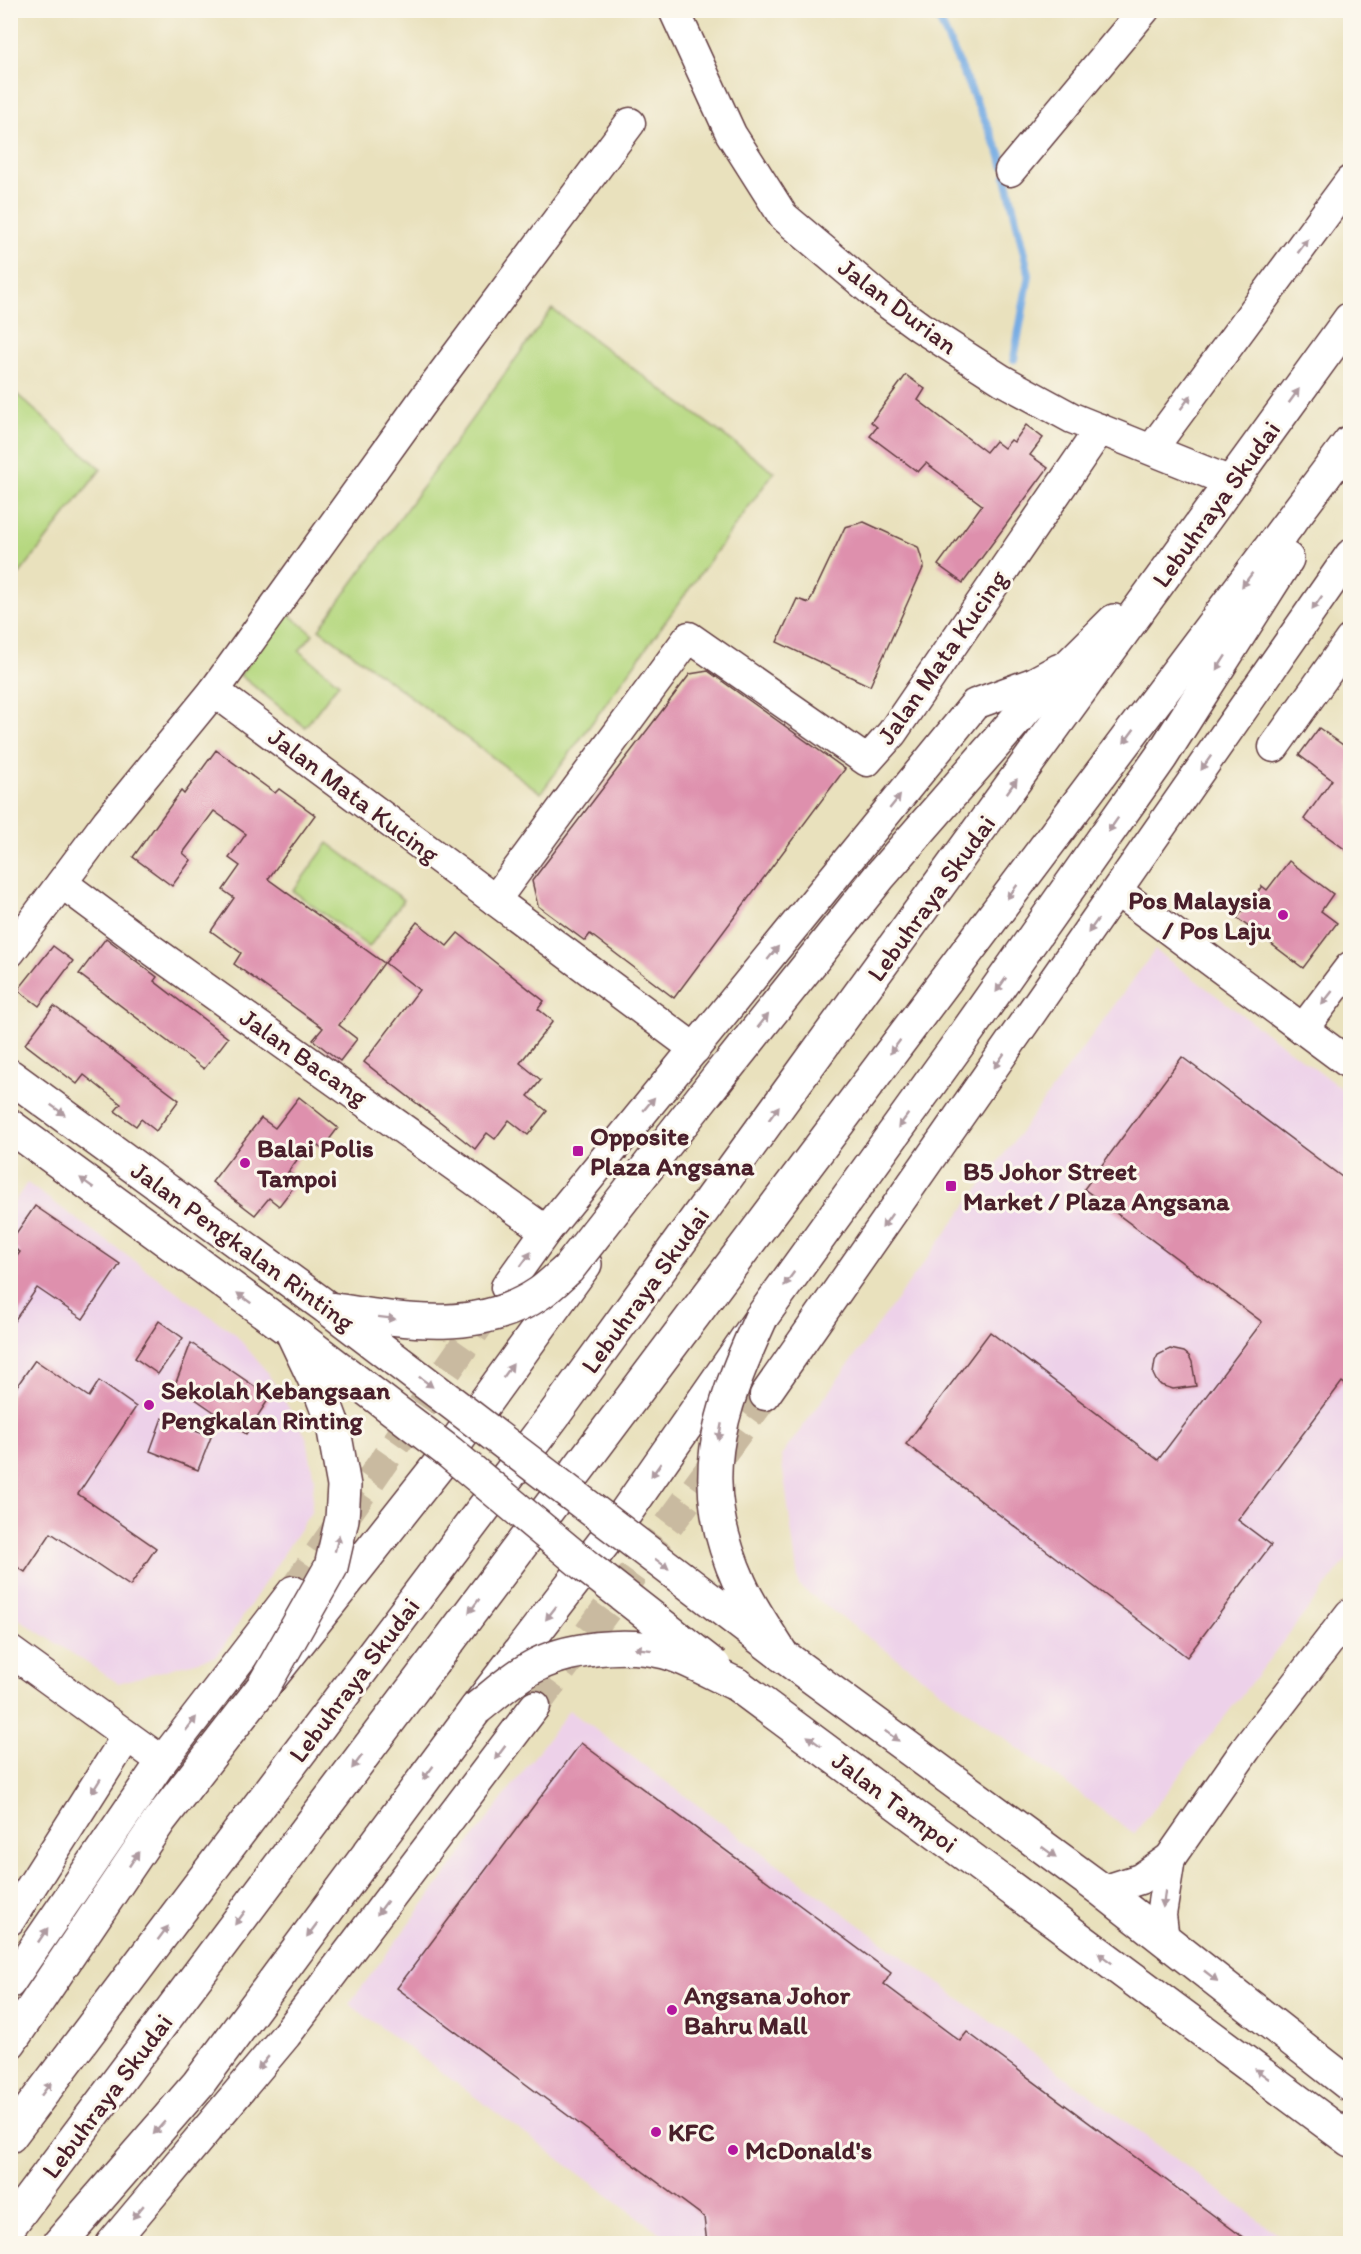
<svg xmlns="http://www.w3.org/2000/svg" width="1361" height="2254" viewBox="0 0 1361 2254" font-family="Itim,sans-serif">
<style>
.built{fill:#edd1e9}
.green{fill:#b6d880;stroke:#807c56;stroke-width:1.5}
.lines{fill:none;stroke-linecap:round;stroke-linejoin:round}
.stream{stroke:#74abe3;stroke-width:8}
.building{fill:#de90ad}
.minor-tunnel{stroke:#c9baa0;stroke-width:30;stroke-dasharray:30 15;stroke-linecap:butt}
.minor-casing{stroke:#623c41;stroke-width:33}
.major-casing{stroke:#623c41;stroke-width:36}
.highway-casing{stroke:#623c41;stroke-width:36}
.minor{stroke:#fff;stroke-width:30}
.major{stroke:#fff;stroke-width:33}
.highway{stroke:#fff;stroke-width:33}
.major-bridge-casing{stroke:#623c41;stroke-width:36;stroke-linecap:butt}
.highway-bridge-casing{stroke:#623c41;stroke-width:36;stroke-linecap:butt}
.major-bridge{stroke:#fff;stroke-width:33}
.highway-bridge{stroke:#fff;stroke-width:33}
.oneway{fill:#ae9aa0}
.poi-dot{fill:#b5179e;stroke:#fbf7ec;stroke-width:2}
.labels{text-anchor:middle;stroke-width:6;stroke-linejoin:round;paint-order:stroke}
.street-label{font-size:26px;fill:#4a1f2b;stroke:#fbf7ec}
.poi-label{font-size:26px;font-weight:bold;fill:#4a1f2b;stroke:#fbf7ec;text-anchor:start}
</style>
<rect width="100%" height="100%" fill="#fbf7ec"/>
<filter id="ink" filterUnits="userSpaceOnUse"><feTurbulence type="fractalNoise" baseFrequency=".0167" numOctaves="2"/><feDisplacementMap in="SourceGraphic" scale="12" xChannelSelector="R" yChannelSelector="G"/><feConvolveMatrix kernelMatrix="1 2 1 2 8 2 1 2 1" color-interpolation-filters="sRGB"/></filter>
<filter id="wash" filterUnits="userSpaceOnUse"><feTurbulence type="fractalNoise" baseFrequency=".008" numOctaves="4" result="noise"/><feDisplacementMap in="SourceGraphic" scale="24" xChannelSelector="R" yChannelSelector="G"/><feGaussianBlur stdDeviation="1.35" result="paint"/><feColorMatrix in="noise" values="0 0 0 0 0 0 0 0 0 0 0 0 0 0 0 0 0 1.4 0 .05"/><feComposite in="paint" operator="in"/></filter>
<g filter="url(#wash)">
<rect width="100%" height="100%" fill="#e9e1bd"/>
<g class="built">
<polygon points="1155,950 1350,1095 1350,1555 1134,1834 799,1586 781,1456"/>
<polygon points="27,1183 235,1334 267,1372 307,1438 314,1480 311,1512 217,1656 118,1683 11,1614 10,1208"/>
<polygon points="569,1710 1290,2243 673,2243 349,2004"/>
</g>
<g class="green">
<polygon points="552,309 774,472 541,793 319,629"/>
<polygon points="11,389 101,469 11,585"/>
<polygon points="286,612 313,634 299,651 339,683 305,727 240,675"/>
<polygon points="328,843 404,900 369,947 293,891"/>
</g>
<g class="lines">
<g class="stream">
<polyline points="935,10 1001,156 1003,165"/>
<polyline points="1006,177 1029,275 1014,359"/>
</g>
</g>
<g id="blocks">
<g class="building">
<polygon points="906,375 925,389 918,400 986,452 995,441 1004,448 1011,440 1014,442 1026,425 1043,438 1030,455 1048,468 963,583 938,565 982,505 926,463 918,472 870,436 877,427 871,422"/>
<polygon points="864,522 918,547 924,566 870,686 777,642 797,599 809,603 845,527"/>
<polygon points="708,671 845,769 674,998 590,934 585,941 538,906 532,881 690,674"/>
<polygon points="1319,728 1350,750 1350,853 1304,819 1332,780 1299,755"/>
<polygon points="216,750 275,793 279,789 315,815 268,879 384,963 339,1025 357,1039 340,1061 313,1040 323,1028 234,964 241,953 211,931 234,898 223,890 240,866 229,858 246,834 214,811 183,853 191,860 172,886 133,857 181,791 184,794"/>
<polygon points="1289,861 1333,894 1321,911 1337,923 1303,968 1237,918 1262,886 1267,890"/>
<polygon points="417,922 447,946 458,933 544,1001 538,1009 553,1021 520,1063 541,1080 528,1096 547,1111 528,1135 509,1120 495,1139 487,1133 475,1149 364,1062 419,990 385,963"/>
<polygon points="106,938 157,977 154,981 228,1038 204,1069 79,974"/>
<polygon points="53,946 73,961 39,1006 18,990"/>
<polygon points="54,1006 179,1100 156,1131 141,1119 136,1126 115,1111 121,1104 84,1075 77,1084 25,1044"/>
<polygon points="1182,1057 1350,1183 1350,1388 1342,1382 1238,1520 1271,1545 1187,1657 906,1444 990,1332 1158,1460 1262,1322 1084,1189"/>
<polygon points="299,1097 338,1128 322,1149 311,1141 288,1172 299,1180 279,1206 269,1198 255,1215 212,1182 261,1118 275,1128"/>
<polygon points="35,1206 120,1264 83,1319 37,1288 10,1327 10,1266 20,1252 10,1246 10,1242"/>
<polygon points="159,1321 183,1338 158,1374 135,1358"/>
<polygon points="191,1343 270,1397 246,1434 175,1385"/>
<polygon points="1170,1349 1184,1352 1189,1356 1192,1362 1196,1386 1173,1389 1161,1385 1156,1380 1153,1374 1155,1361 1158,1355"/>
<polygon points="35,1360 89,1397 99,1381 136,1407 78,1494 156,1548 130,1586 51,1533 25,1572 10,1562 10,1396"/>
<polygon points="162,1418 211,1437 198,1470 150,1451"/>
<polygon points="581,1743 891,1973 884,1984 960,2041 967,2032 1252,2244 707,2244 704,2217 397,1988"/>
</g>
</g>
</g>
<g filter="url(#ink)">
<use href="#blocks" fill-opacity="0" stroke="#623c41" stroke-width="1.5"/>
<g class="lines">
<g class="minor-tunnel">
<polyline points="293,1591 494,1303"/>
<polyline points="535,1706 765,1395"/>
</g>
<defs>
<g id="minor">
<polyline points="674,10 731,134 783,216 879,297 920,327 1002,380 1072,418 1231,482"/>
<polyline points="1010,171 1144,10"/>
<polyline points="1152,449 1350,181"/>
<polyline points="214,691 695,1049"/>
<polyline points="1274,747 1350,640"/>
<polyline points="62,883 152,950 546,1231"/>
<polyline points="1117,891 1350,1064"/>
<polyline points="495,900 689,637 867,761 892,733 1100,429"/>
<polyline points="10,952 107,822 214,691 424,399 630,123"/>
<polyline points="1303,1029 1350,967"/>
<polyline points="506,1287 546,1231 975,704 1033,683 1059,669"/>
<polyline points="765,1395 1350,555"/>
<polyline points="10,1651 162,1761"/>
<polyline points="1103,1891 1140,1879 1170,1858 1246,1749 1350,1614"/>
<polyline points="10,1920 127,1736"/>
<polyline points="1164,1940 1161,1915 1170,1858"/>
<polyline points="10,1983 162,1761 293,1591"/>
<polyline points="111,2244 286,2035 535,1706"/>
</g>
<g id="major">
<polyline points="10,1076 329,1309"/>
<polyline points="10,1126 292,1332"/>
<polyline points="782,1655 1103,1891 1350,2085"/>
<polyline points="736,1684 1350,2140"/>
</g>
<g id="highway">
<polyline points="709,1090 879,877 1029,705 1114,621"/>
<polyline points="10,2042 160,1820 263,1687 449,1452 585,1264"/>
<polyline points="10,2136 554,1415 1350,319"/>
<polyline points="10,2225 1350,442"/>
<polyline points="59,2244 198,2084 476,1709 615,1528 761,1318 962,1039 1161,757 1287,559"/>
</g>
</defs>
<use href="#minor" class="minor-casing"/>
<use href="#major" class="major-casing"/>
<use href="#highway" class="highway-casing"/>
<use href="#minor" class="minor"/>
<use href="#major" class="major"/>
<use href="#highway" class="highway"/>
<defs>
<g id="major-bridge">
<polyline points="329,1309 781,1654"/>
<polyline points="292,1332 449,1452 587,1567 714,1666"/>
</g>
<g id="highway-bridge">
<path d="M 329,1309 C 399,1320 477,1336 540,1293 C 550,1286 559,1277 568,1269 L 726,1067"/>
<path d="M 761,1318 C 717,1415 694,1482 740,1584 C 751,1609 768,1632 782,1655"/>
<polyline points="263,1687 331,1567 342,1519 344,1486 333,1425 321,1393 292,1332"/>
<path d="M 476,1709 C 494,1695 511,1679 531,1668 C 566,1648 626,1642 665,1652 C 685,1657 716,1675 736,1684"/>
</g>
</defs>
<use href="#major-bridge" class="major-bridge-casing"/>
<use href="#highway-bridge" class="highway-bridge-casing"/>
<use href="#major-bridge" class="major-bridge"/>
<use href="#highway-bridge" class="highway-bridge"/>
</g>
<defs><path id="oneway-solid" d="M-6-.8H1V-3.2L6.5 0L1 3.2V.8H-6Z" transform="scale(1.5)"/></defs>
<g class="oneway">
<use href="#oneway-solid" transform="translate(1303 246) rotate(-53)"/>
<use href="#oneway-solid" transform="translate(1294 396) rotate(-54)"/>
<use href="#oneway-solid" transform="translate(1186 402) rotate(-53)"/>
<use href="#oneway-solid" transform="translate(1247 580) rotate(127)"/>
<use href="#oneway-solid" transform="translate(1317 603) rotate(125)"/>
<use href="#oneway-solid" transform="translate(1221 663) rotate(123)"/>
<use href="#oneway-solid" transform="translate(1129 736) rotate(127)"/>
<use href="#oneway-solid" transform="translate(1206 763) rotate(125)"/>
<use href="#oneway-solid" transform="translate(1012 786) rotate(-54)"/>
<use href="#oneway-solid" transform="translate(895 802) rotate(-51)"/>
<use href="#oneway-solid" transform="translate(1113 825) rotate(125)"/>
<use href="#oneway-solid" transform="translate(1012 892) rotate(127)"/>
<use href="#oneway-solid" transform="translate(1093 926) rotate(125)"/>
<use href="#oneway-solid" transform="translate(773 953) rotate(-51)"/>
<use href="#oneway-solid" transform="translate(1001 985) rotate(125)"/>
<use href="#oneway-solid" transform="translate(1327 998) rotate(128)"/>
<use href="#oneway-solid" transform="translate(763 1021) rotate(-51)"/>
<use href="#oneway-solid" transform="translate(895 1047) rotate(127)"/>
<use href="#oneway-solid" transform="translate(999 1061) rotate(125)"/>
<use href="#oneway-solid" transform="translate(649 1104) rotate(-50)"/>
<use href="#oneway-solid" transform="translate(58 1110) rotate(36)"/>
<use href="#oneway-solid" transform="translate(774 1113) rotate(-54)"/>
<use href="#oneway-solid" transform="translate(903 1121) rotate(126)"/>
<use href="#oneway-solid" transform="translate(87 1183) rotate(-144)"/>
<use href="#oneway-solid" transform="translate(887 1221) rotate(125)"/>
<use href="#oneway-solid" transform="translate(526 1259) rotate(-54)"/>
<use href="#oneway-solid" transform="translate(789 1279) rotate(126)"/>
<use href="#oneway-solid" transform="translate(244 1298) rotate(-144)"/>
<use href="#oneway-solid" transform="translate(387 1318) rotate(7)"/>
<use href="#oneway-solid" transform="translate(508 1371) rotate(-54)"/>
<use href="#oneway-solid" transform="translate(426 1382) rotate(37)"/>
<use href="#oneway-solid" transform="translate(720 1432) rotate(101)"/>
<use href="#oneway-solid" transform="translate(656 1470) rotate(125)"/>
<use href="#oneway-solid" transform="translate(337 1543) rotate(-76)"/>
<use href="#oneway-solid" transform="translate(662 1564) rotate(37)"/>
<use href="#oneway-solid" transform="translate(474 1606) rotate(127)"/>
<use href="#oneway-solid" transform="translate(551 1613) rotate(128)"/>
<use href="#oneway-solid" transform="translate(643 1649) rotate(-173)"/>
<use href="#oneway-solid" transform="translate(191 1724) rotate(-52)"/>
<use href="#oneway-solid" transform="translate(892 1736) rotate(36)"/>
<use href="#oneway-solid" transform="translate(814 1741) rotate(-143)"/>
<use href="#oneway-solid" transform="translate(500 1753) rotate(127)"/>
<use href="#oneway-solid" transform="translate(357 1762) rotate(127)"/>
<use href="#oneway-solid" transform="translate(428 1773) rotate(127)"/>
<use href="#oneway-solid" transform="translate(96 1786) rotate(122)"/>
<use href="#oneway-solid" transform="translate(1049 1852) rotate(36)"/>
<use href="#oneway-solid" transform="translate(134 1859) rotate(-56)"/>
<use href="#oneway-solid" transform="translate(1164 1899) rotate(98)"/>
<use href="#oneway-solid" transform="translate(382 1908) rotate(127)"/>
<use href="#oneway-solid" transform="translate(240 1918) rotate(127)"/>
<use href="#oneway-solid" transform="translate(312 1930) rotate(127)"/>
<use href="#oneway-solid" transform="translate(163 1933) rotate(-53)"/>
<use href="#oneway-solid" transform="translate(43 1935) rotate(-56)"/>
<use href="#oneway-solid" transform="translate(1105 1958) rotate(-143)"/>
<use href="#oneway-solid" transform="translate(1211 1976) rotate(38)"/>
<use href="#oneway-solid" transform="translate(263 2063) rotate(130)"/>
<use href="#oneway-solid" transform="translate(1262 2074) rotate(-144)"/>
<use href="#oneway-solid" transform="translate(46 2089) rotate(-53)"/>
<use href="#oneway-solid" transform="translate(159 2128) rotate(131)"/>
<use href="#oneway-solid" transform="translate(138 2212) rotate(130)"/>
</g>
</g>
<g class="poi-dot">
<circle cx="1283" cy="915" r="6"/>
<rect x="572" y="1145" width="12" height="12" rx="3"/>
<circle cx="245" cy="1163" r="6"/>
<rect x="945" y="1180" width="12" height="12" rx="3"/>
<circle cx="149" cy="1405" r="6"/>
<circle cx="672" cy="2010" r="6"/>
<circle cx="656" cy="2132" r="6"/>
<circle cx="733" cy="2150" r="6"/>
</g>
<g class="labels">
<g class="street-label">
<text transform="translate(898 306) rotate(37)" y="9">Jalan Durian</text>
<text transform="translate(1216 504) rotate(-54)" y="9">Lebuhraya Skudai</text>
<text transform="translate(942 657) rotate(-55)" y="9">Jalan Mata Kucing</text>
<text transform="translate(354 795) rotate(37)" y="9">Jalan Mata Kucing</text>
<text transform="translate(931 898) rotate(-54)" y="9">Lebuhraya Skudai</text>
<text transform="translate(304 1057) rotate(35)" y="9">Jalan Bacang</text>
<text transform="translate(243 1246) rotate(36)" y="9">Jalan Pengkalan Rinting</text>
<text transform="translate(645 1290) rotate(-54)" y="9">Lebuhraya Skudai</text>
<text transform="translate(354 1680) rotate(-53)" y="9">Lebuhraya Skudai</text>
<text transform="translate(895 1802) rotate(37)" y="9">Jalan Tampoi</text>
<text transform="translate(107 2096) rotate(-53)" y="9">Lebuhraya Skudai</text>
</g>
<g class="poi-label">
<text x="1271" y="909" text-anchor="end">Pos Malaysia<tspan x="1271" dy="30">/ Pos Laju</tspan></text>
<text x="590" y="1145">Opposite<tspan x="590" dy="30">Plaza Angsana</tspan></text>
<text x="257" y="1157">Balai Polis<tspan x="257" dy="30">Tampoi</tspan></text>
<text x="963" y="1180">B5 Johor Street<tspan x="963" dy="30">Market / Plaza Angsana</tspan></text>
<text x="161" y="1399">Sekolah Kebangsaan<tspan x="161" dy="30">Pengkalan Rinting</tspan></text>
<text x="684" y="2004">Angsana Johor<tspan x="684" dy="30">Bahru Mall</tspan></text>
<text x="668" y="2141">KFC</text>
<text x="745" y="2159">McDonald's</text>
</g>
</g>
<rect width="1361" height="2254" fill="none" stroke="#fbf7ec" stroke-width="36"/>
</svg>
